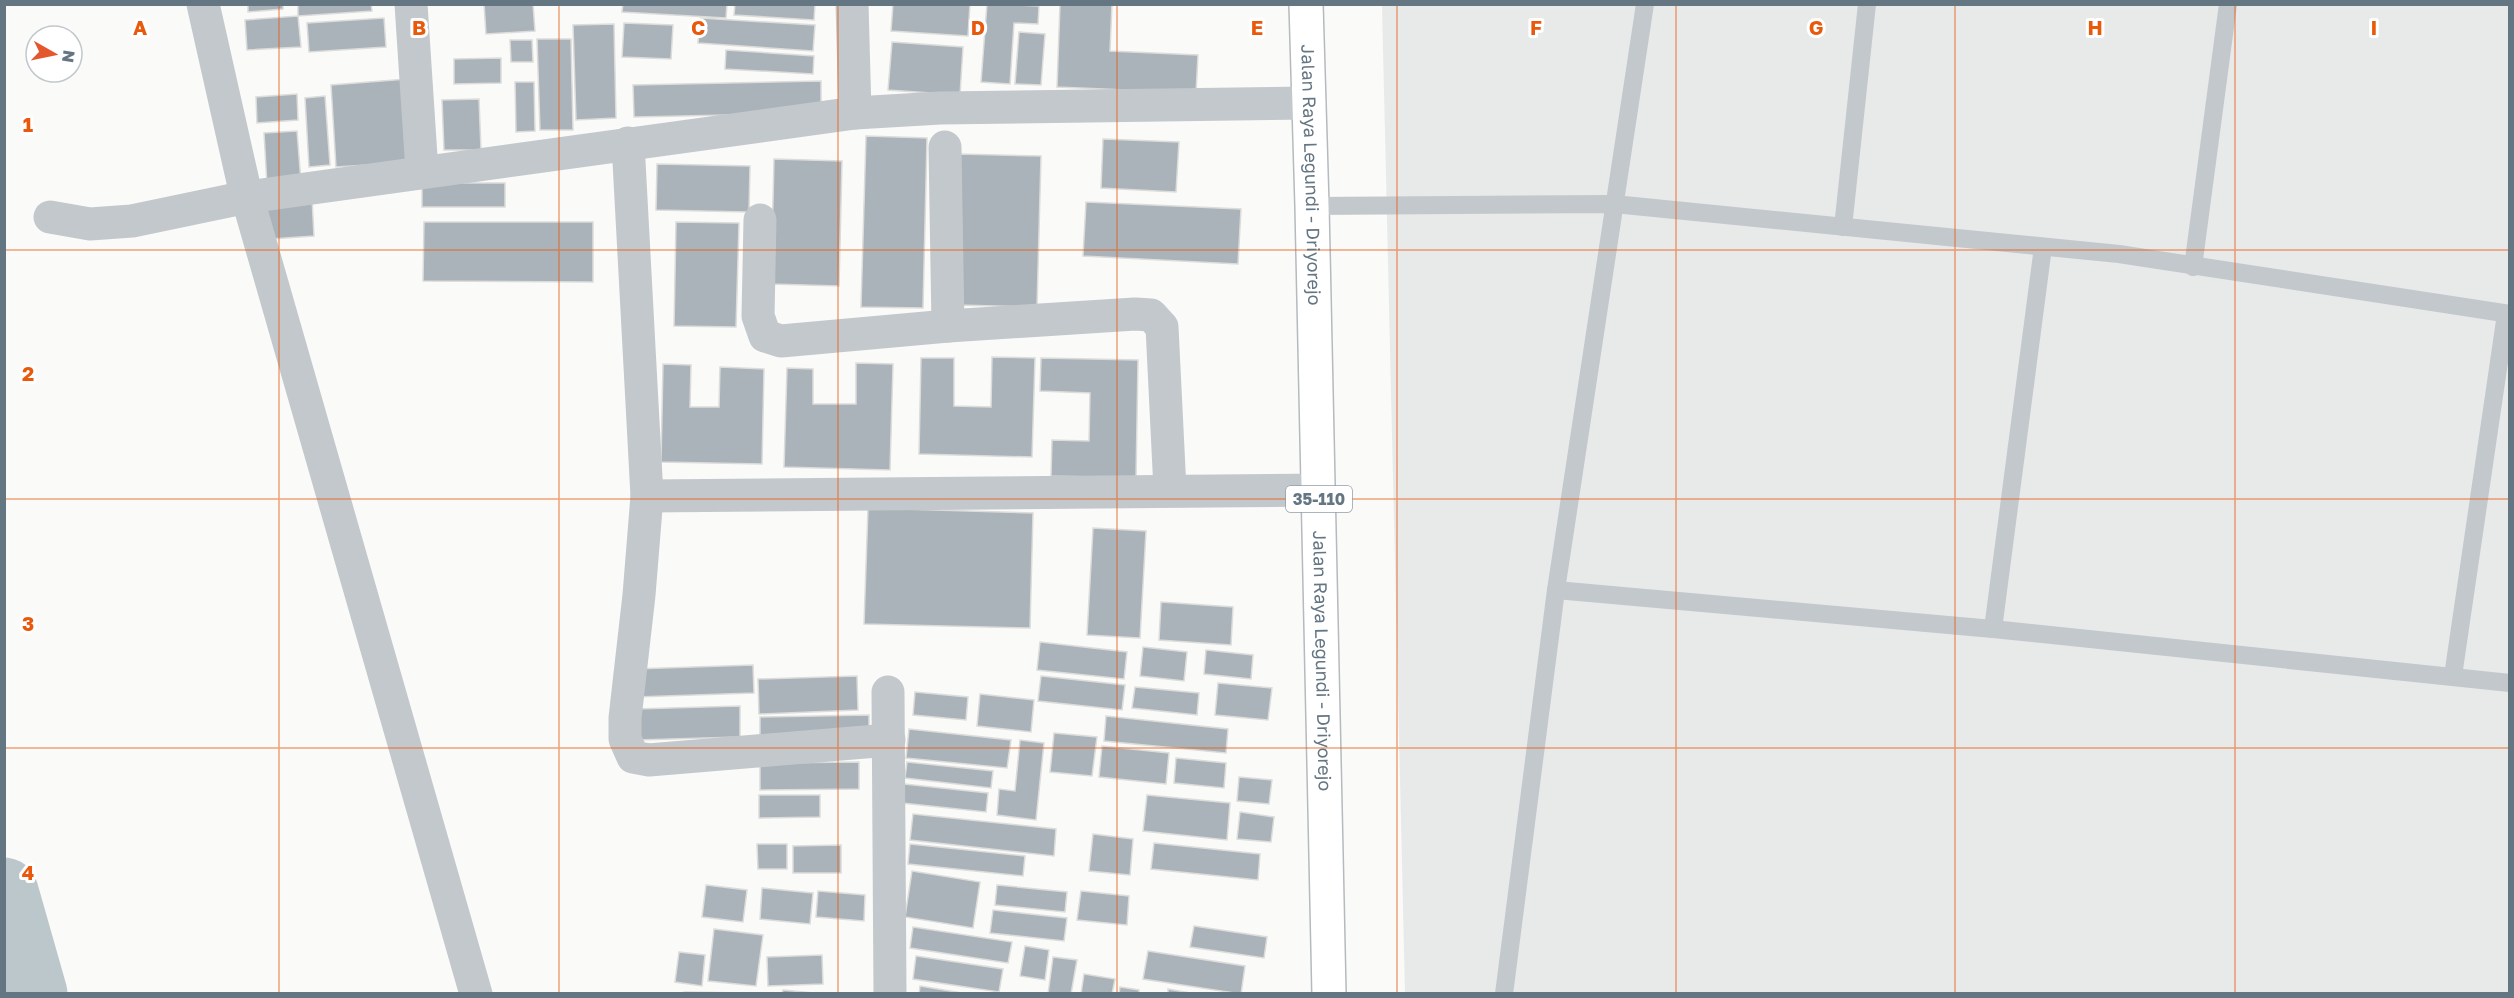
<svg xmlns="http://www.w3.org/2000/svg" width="2514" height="998" viewBox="0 0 2514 998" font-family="'Golos Text',sans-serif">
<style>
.built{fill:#e8e9e9}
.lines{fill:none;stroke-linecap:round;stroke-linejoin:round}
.river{stroke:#bbc7cb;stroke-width:69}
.building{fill:#aab3b9;stroke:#dcdcda;stroke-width:1.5}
.primary-casing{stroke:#b5babe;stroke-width:36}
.lane{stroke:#c3c8cc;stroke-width:18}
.street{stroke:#c3c8cc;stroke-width:33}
.primary{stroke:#fff;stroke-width:33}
.grid{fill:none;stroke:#e8590c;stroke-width:1.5;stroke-opacity:0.55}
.labels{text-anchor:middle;stroke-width:6;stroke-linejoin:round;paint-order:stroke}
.shield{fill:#fff;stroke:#939fa8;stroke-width:1.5}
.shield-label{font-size:16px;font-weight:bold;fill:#657683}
.street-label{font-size:18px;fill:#657683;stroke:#fff}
.grid-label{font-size:20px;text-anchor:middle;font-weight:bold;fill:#e8590c;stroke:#fff;stroke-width:6;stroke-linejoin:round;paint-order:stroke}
</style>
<rect width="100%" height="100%" fill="#fafaf8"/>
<polygon class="built" points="1382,5 2509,5 2509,993 1405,993"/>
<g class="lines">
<polyline class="river" points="4,892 33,994"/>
</g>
<g class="building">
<polygon points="248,4 283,4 283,9 248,12"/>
<polygon points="298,4 371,4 372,11 298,16"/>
<polygon points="484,4 533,4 535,31 486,34"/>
<polygon points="623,4 727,4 726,18 622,12"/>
<polygon points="735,4 815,4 814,20 734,15"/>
<polygon points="893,4 970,4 968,36 891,31"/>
<polygon points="987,4 1039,6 1038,24 1014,23 1010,84 981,82"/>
<polygon points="1060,4 1112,4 1110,51 1198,55 1196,93 1057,87"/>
<polygon points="298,16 301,47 247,50 245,20"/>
<polygon points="384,18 386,47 309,52 307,23"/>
<polygon points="700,18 815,25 813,51 698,43"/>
<polygon points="624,23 673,25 671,59 622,57"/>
<polygon points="614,24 616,118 576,120 573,25"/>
<polygon points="1019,32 1045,34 1041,85 1015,84"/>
<polygon points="537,39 571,39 573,130 540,130"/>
<polygon points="510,40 532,40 533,62 511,62"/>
<polygon points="892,42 963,47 960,95 888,90"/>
<polygon points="726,50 814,56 813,74 725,69"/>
<polygon points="501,58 501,83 454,84 454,59"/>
<polygon points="407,79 413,162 336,167 331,85"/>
<polygon points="821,81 821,113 634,117 633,85"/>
<polygon points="515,82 534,82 535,131 516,132"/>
<polygon points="297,94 298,120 257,123 256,97"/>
<polygon points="325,96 330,165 309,167 305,98"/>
<polygon points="479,99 481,150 444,150 442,100"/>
<polygon points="297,131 301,182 267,185 264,133"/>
<polygon points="866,136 927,138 923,308 861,307"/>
<polygon points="1103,139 1179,142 1176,192 1101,188"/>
<polygon points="960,154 1041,156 1037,307 956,305"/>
<polygon points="774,159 842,161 839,286 771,284"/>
<polygon points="657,164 750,166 749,212 656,210"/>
<rect x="422" y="183" width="83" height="24"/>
<polygon points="312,198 314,236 256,240 254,201"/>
<polygon points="1086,202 1241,209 1238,264 1083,256"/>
<polygon points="424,222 593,222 593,282 423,281"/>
<polygon points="676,222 739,223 736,327 674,326"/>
<polygon points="992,357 1035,358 1032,457 919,454 921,358 954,358 954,406 991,407"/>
<polygon points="1041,358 1138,360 1136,478 1051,476 1052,440 1089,441 1090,393 1040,391"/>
<polygon points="856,363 893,364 890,470 784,467 787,368 813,369 813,404 856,404"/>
<polygon points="663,364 691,365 690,407 719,407 720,367 764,369 762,464 661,462"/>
<polygon points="868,508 1033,513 1030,628 864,624"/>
<polygon points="1093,528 1146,531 1140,638 1087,635"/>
<polygon points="1161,602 1233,607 1231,645 1159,640"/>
<polygon points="1040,642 1127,652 1124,679 1037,670"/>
<polygon points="1143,647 1187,652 1184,681 1140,676"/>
<polygon points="1206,650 1253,655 1251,679 1204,674"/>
<polygon points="753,665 754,693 635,697 634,669"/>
<polygon points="857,676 858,710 759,714 758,679"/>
<polygon points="1041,676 1125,685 1122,710 1038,701"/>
<polygon points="1218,683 1272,688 1268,720 1215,715"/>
<polygon points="1135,687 1199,693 1197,715 1132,708"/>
<polygon points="915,692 968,697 966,720 913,715"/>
<polygon points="980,694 1034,700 1031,732 977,726"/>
<polygon points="740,706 740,737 636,740 635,709"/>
<polygon points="869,715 869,736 760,736 760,717"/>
<polygon points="1106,716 1228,729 1226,753 1104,741"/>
<polygon points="909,729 1011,740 1007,768 906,758"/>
<polygon points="1054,733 1097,737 1092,776 1050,772"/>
<polygon points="1020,740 1044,743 1036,820 997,815 999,789 1015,791"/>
<polygon points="1102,746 1169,753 1166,784 1099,777"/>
<polygon points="1176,758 1226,763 1224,788 1174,783"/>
<polygon points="859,762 859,789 760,790 760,763"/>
<polygon points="907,762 993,771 991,788 905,778"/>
<polygon points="1239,777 1272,780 1269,804 1237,801"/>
<polygon points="904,784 988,793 986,812 902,803"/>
<polygon points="759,795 820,795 820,817 759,818"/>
<polygon points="1147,795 1230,803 1227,840 1143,831"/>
<polygon points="1240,812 1274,817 1271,842 1237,839"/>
<polygon points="913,814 1056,829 1054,856 910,840"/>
<polygon points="1093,834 1133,839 1130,875 1089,871"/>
<polygon points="1154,843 1260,854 1258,880 1151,869"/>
<polygon points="757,844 787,844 787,869 758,869"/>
<polygon points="910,844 1025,856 1023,876 908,864"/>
<polygon points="841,845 841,873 793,873 793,846"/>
<polygon points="912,871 980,882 973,928 905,917"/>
<polygon points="706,885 747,890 743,922 702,917"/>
<polygon points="997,885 1067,892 1065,912 995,905"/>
<polygon points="762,888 813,893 810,924 760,919"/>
<polygon points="818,891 865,895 864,921 816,917"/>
<polygon points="1081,891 1129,896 1127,925 1077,920"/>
<polygon points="993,910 1067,918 1064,941 990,933"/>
<polygon points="1194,926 1267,937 1264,958 1190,947"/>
<polygon points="913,927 1012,942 1008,963 910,948"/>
<polygon points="714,929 763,935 756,986 708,981"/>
<polygon points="1025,946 1049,950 1045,980 1020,976"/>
<polygon points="1148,951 1245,966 1241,994 1143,979"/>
<polygon points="679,952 705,955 702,986 675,982"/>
<polygon points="822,955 823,984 768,986 767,957"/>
<polygon points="916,956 1003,969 999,992 913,979"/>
<polygon points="1053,957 1077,960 1071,994 1048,994"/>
<polygon points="1084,974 1115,979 1112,994 1081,994"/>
<polygon points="920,986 968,994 919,994"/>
<polygon points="1120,987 1139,990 1139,994 1119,994"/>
<polygon points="1168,989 1196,994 1168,994"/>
<polygon points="783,990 824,994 782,994"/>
<polygon points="684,992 745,993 745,994 684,994"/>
</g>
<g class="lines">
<defs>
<g id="primary">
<path id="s1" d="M 1306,4 L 1312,206 L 1329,994"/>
</g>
</defs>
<use href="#primary" class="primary-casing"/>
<g class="lane">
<polyline points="1312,206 1614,204 2119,254 2510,314"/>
<polyline points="1843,227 1867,4"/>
<polyline points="2193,267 2228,4"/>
<polyline points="1556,590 1993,629 2510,683"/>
<polyline points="1993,629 2043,247"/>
<polyline points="2453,676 2506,314"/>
<polyline points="1504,994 1556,590 1645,4"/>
</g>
<g class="street">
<polyline points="203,4 244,186 476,994"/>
<polyline points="411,4 422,172"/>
<polyline points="852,4 855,113"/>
<polyline points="628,143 647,496 639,595 625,718 625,739 633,757 649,760 889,740"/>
<polyline points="945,147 948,326"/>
<polyline points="50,217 90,224 132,221 247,197 855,113 940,108 1309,103"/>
<polyline points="760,220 758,316 765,336 781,341 948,326 1135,314 1151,315 1162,327 1170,490"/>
<polyline points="647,496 1318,490"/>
<polyline points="888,692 890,994"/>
</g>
<use href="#primary" class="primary"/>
</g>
<path class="grid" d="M 279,4 L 279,994M 559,4 L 559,994M 838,4 L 838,994M 1117,4 L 1117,994M 1397,4 L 1397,994M 1676,4 L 1676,994M 1955,4 L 1955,994M 2235,4 L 2235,994M 4,250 L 2510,250M 4,499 L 2510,499M 4,748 L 2510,748"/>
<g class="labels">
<rect class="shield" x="1286" y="486" width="66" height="26" rx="4.5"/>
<g class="shield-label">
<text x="1319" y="505">35-110</text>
</g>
<g class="street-label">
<text dy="6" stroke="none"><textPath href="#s1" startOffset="171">Jalan Raya Legundi - Driyorejo</textPath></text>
<text dy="6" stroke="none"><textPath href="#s1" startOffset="657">Jalan Raya Legundi - Driyorejo</textPath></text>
</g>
</g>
<g class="grid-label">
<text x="140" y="35">A</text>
<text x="419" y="35">B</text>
<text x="698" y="35">C</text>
<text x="978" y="35">D</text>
<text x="1257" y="35">E</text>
<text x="1536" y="35">F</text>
<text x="1816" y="35">G</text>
<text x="2095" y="35">H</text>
<text x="2374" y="35">I</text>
<text x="28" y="132">1</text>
<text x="28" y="381">2</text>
<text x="28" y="631">3</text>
<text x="28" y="880">4</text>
</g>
<rect width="2514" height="998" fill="none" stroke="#657683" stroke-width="12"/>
<g transform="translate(54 54) rotate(99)"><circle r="28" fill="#ffffff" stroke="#c1c8cd" stroke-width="1.5"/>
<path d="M0-4.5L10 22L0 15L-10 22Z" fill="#e4572e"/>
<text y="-9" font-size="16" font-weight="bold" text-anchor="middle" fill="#657683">N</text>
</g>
</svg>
